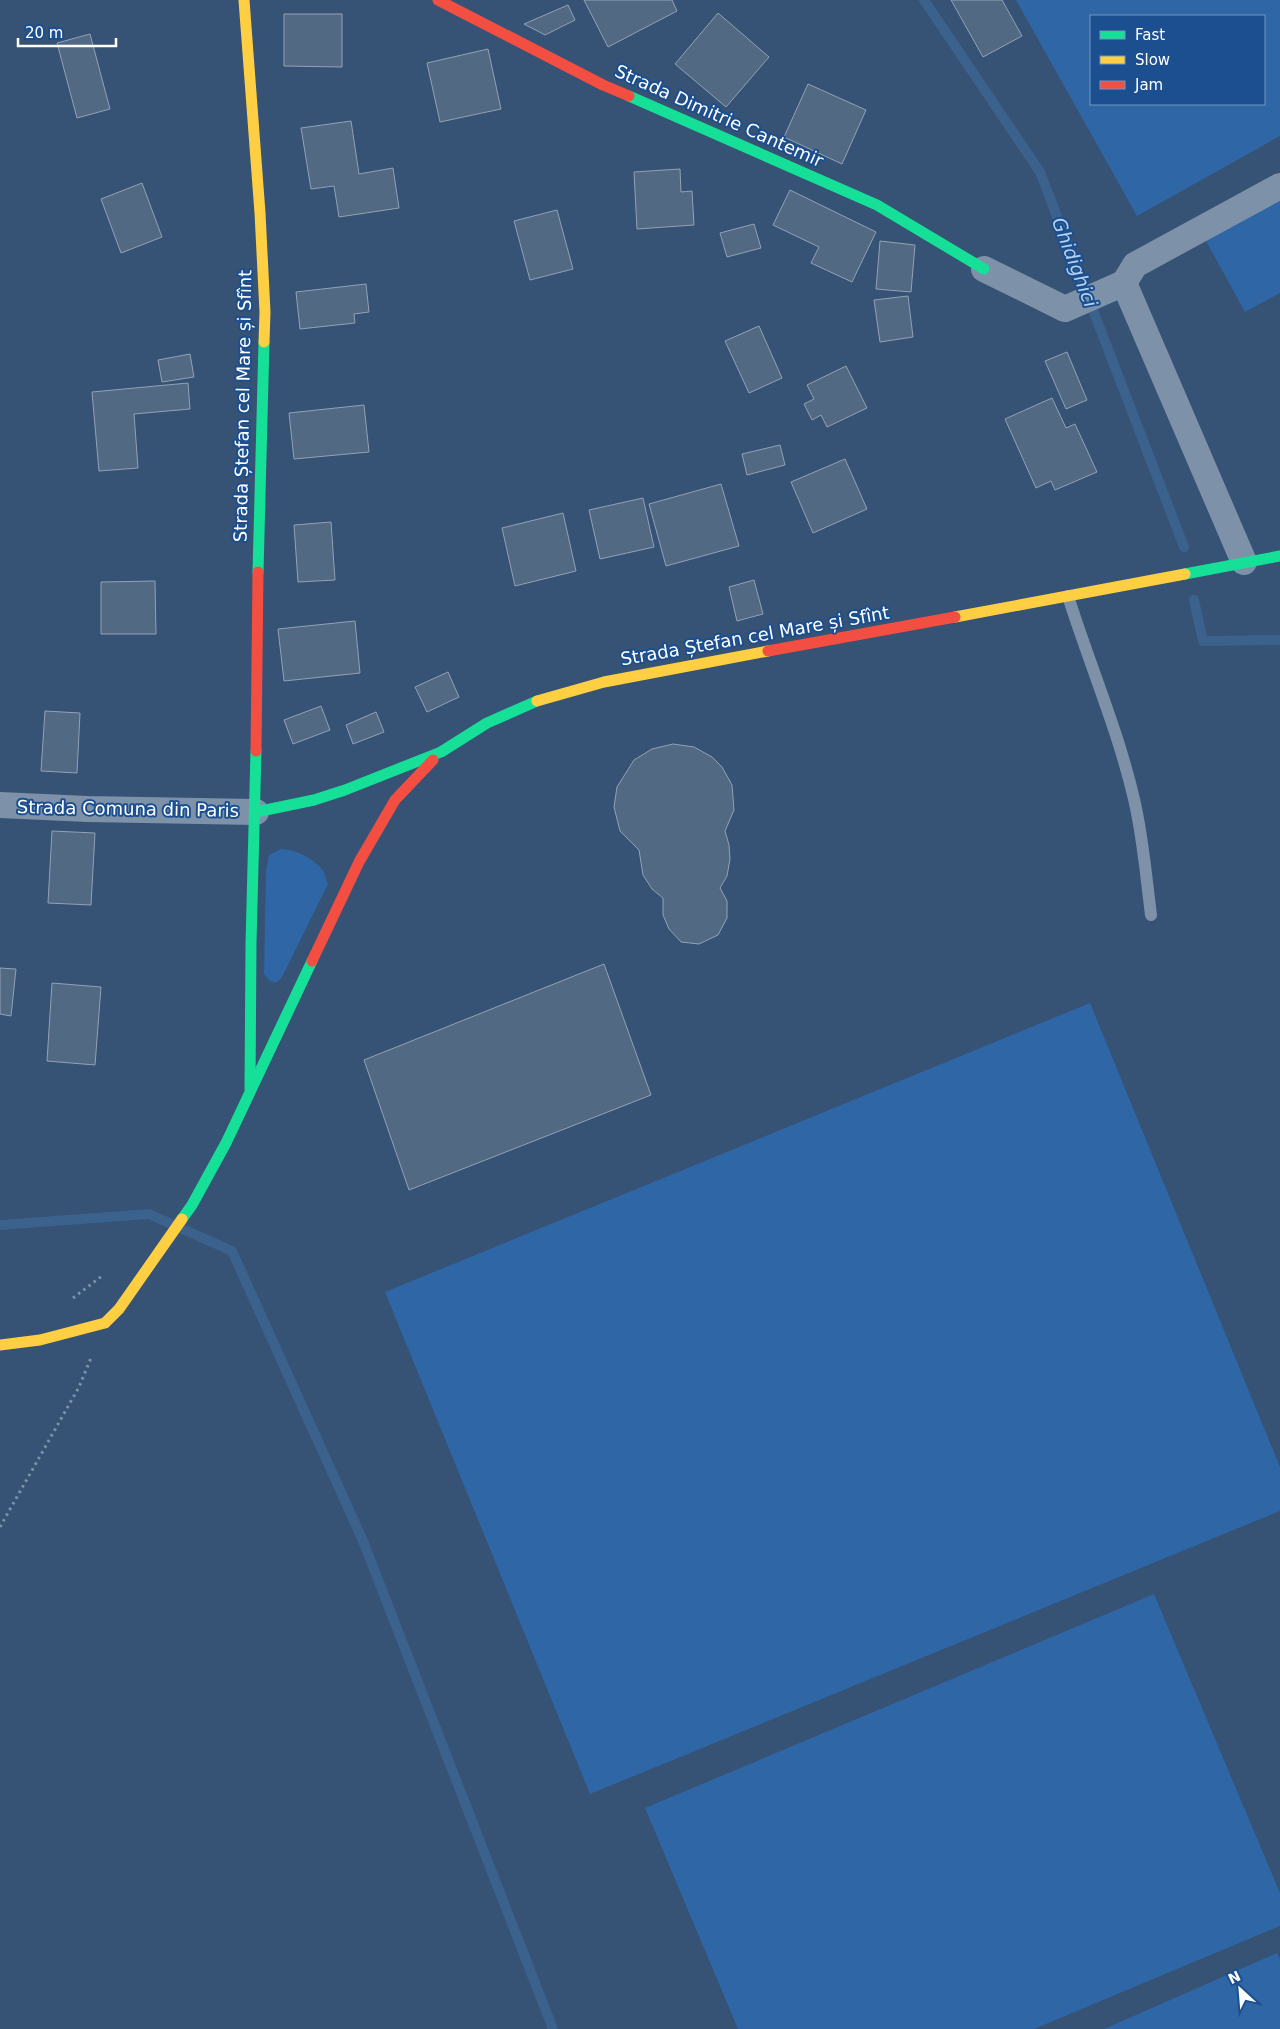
<svg xmlns="http://www.w3.org/2000/svg" width="1280" height="2029" viewBox="0 0 1280 2029" font-family="'DejaVu Sans',sans-serif">
<style>
.green{fill:#2f66a5;fill-rule:evenodd}
.lines{fill:none;stroke-linecap:round;stroke-linejoin:round}
.stream{stroke:#3b618d;stroke-width:10}
.building{fill:#526984;stroke:#92a2b6}
.path{stroke:#7d92a8;stroke-width:3;stroke-dasharray:2.5 4;stroke-linecap:butt}
.lane{stroke:#7d92a8;stroke-width:12}
.street{stroke:#7d92a8;stroke-width:26}
.fast{stroke:#16e098;stroke-width:11}
.slow{stroke:#ffcf43;stroke-width:11}
.jam{stroke:#f24e42;stroke-width:11}
.labels{text-anchor:middle;stroke-width:4;stroke-linejoin:round;paint-order:stroke}
.street-label{font-size:18px;fill:#fff;stroke:#1b4f8f}
.water-label{font-size:19px;font-style:italic;fill:#b5d3f5;stroke:#1b4f8f}
</style>
<rect width="100%" height="100%" fill="#365274"/>
<g class="green">
<path d="M 1016,0 L 1280,0 L 1280,136 L 1137,216 ZM 1091,16 L 1264,16 L 1264,104 L 1091,104 Z"/>
<polygon points="1280,190 1280,293 1245,312 1201,232"/>
<path d="M 281,849 C 296,849 312,858 322,869 C 325,873 326,880 328,884 L 282,977 L 276,983 L 269,980 L 264,974 L 266,870 L 269,855 Z"/>
<polygon points="1090,1003 1280,1467 1280,1511 590,1794 385,1292"/>
<polygon points="1154,1594 1280,1893 1280,1926 1034,2029 738,2029 645,1808"/>
<polygon points="1277,1953 1280,1959 1280,2029 1104,2029"/>
</g>
<g class="lines">
<g class="stream">
<polyline points="924,0 1040,172 1184,547"/>
<polyline points="1194,600 1203,641 1280,640"/>
<polyline points="0,1225 149,1214 232,1251 363,1541 553,2029"/>
</g>
</g>
<g class="building">
<polygon points="584,0 672,0 677,11 608,47"/>
<polygon points="951,0 1002,0 1022,36 983,57"/>
<polygon points="568,5 575,20 545,35 524,24"/>
<polygon points="718,13 769,57 726,107 675,64"/>
<polygon points="284,14 342,14 342,67 284,66"/>
<polygon points="90,34 110,109 77,118 57,43"/>
<polygon points="488,49 501,109 440,122 427,63"/>
<polygon points="808,84 866,110 842,164 784,137"/>
<polygon points="351,121 359,174 393,168 399,208 339,217 334,186 311,189 301,128"/>
<polygon points="680,169 681,192 692,191 694,225 637,229 634,172"/>
<polygon points="142,183 162,237 121,253 101,199"/>
<polygon points="790,190 876,232 852,282 811,263 819,247 773,225"/>
<polygon points="557,210 573,269 530,280 514,221"/>
<polygon points="754,224 761,248 727,257 720,233"/>
<polygon points="880,241 915,245 911,292 876,289"/>
<polygon points="366,284 369,312 354,314 355,323 300,329 296,292"/>
<polygon points="908,296 913,337 880,342 874,300"/>
<polygon points="759,326 782,378 749,393 725,341"/>
<polygon points="1067,352 1087,400 1066,409 1045,361"/>
<polygon points="190,354 194,377 162,382 158,360"/>
<polygon points="846,366 867,408 827,427 821,415 812,420 804,404 814,399 807,385"/>
<polygon points="188,383 190,409 134,414 138,468 99,471 92,392"/>
<polygon points="1052,398 1066,428 1075,424 1097,472 1055,490 1051,481 1036,488 1005,419"/>
<polygon points="364,405 369,452 294,459 289,413"/>
<polygon points="780,445 785,465 747,475 742,454"/>
<polygon points="845,459 867,509 813,533 791,482"/>
<polygon points="721,484 739,546 666,566 649,504"/>
<polygon points="643,498 654,547 600,559 589,510"/>
<polygon points="563,513 576,571 515,586 502,528"/>
<polygon points="331,522 335,580 298,582 294,525"/>
<polygon points="754,580 763,614 737,621 729,587"/>
<polygon points="155,581 156,634 101,634 101,582"/>
<polygon points="355,621 360,673 284,681 278,629"/>
<polygon points="448,672 459,697 427,712 415,687"/>
<polygon points="321,706 330,730 293,744 284,720"/>
<polygon points="45,711 80,713 77,773 41,771"/>
<polygon points="376,712 384,732 353,744 346,725"/>
<polygon points="673,744 694,747 712,757 722,767 732,785 734,810 725,831 729,845 730,859 727,876 720,888 727,901 727,918 718,935 699,944 681,942 669,929 663,915 663,898 652,889 643,875 639,850 620,831 614,807 617,787 634,760 652,749"/>
<polygon points="52,831 95,833 91,905 48,903"/>
<polygon points="604,964 651,1095 409,1190 364,1060"/>
<polygon points="0,968 16,969 11,1016 0,1014"/>
<polygon points="52,983 101,987 95,1065 47,1061"/>
</g>
<g class="lines">
<g class="path">
<polyline points="73,1298 102,1276"/>
<polyline points="0,1527 79,1387 91,1358"/>
</g>
<path class="lane" d="M 1068,596 C 1089,663 1118,730 1134,799 C 1143,837 1146,876 1151,915"/>
<g class="street">
<polyline points="984,269 1065,309 1124,283 1244,562"/>
<polyline points="1124,283 1135,265 1280,186"/>
<polyline points="0,805 87,809 256,812"/>
</g>
<g class="fast">
<polyline points="629,96 877,205 984,269"/>
<polyline points="258,572 264,342"/>
<polyline points="1185,574 1280,556"/>
<polyline points="256,812 314,800 345,790 441,752 487,723 537,701"/>
<polyline points="250,1089 251,943 256,751"/>
<polyline points="182,1219 192,1205 226,1143 312,961"/>
</g>
<g class="slow">
<polyline points="244,0 260,213 265,312 264,342"/>
<polyline points="955,617 1185,574"/>
<polyline points="537,701 604,682 768,651"/>
<polyline points="0,1345 40,1340 105,1323 119,1309 182,1219"/>
</g>
<g class="jam">
<polyline points="438,0 603,85 629,96"/>
<polyline points="768,651 955,617"/>
<polyline points="256,751 258,572"/>
<polyline points="312,961 359,862 395,800 433,760"/>
</g>
</g>
<g class="labels">
<g class="street-label">
<text transform="translate(719 116) rotate(24)" y="6">Strada Dimitrie Cantemir</text>
<text transform="translate(243 406) rotate(-89)" y="6">Strada Ștefan cel Mare și Sfînt</text>
<text transform="translate(755 636) rotate(-10)" y="6">Strada Ștefan cel Mare și Sfînt</text>
<text transform="translate(128 809) rotate(1)" y="6">Strada Comuna din Paris</text>
</g>
<g class="water-label">
<text transform="translate(1075 262) rotate(69)" y="7">Ghidighici</text>
</g>
</g>
<rect x="1090" y="15" width="175" height="90" fill="#1b4f8f" stroke="#7695bc"/>
<rect x="1100" y="31" width="25" height="8" fill="#16e098" stroke="#7695bc"/>
<text x="1135" y="40" font-size="15" fill="#ffffff">Fast</text>
<rect x="1100" y="56" width="25" height="8" fill="#ffcf43" stroke="#7695bc"/>
<text x="1135" y="65" font-size="15" fill="#ffffff">Slow</text>
<rect x="1100" y="81" width="25" height="8" fill="#f24e42" stroke="#7695bc"/>
<text x="1135" y="90" font-size="15" fill="#ffffff">Jam</text>
<g transform="translate(1240 1989) rotate(334)" stroke="#1b4f8f" stroke-width="4" paint-order="stroke">
<path d="M0-4L9 19L0 12L-9 19Z" fill="#ffffff"/>
<text y="-8" font-size="14" font-weight="bold" text-anchor="middle" fill="#ffffff">N</text>
</g>
<path d="M18 38v8h98v-8" fill="none" stroke="#ffffff" stroke-width="2.5"/>
<text x="25" y="38" font-size="15" fill="#ffffff" stroke="#1b4f8f" stroke-width="4" paint-order="stroke">20 m</text>
</svg>
